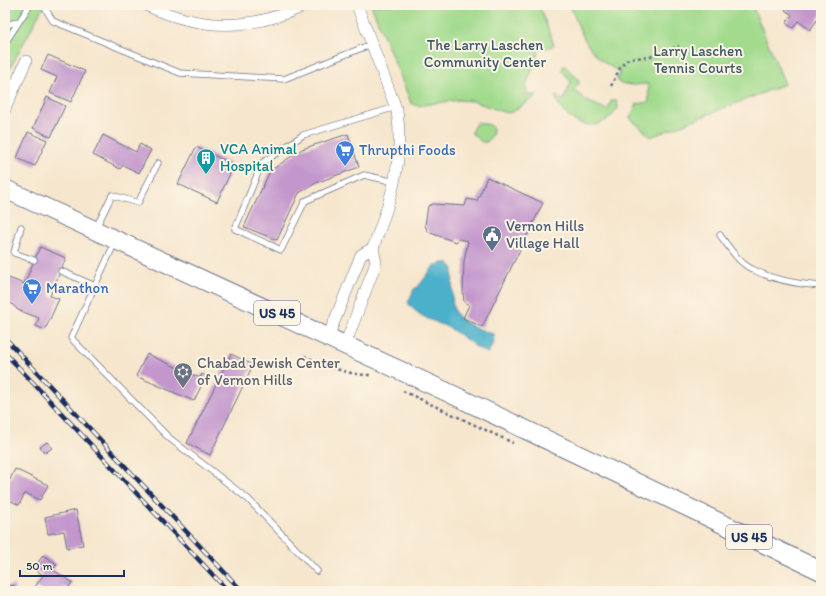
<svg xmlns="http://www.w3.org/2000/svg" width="826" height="596" viewBox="0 0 826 596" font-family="Itim,sans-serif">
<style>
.green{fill:#a2db8e;stroke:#5e8576}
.water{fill:#4cb1cb;stroke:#347094}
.building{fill:#c397cd}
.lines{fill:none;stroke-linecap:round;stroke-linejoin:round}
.service-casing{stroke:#686f85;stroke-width:7}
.minor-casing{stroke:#686f85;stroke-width:12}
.primary-casing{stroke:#686f85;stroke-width:20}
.path{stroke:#686f85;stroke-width:2.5;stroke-dasharray:3 3;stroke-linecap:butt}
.service{stroke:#fff;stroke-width:5.5}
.minor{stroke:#fff;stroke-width:11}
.primary{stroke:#fff;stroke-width:18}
.rail-casing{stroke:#1b2f5e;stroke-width:4.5}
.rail{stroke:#fcf5e5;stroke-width:3;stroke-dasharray:9;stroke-linecap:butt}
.labels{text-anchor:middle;stroke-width:4;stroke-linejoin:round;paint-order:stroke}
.shield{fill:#fcf5e5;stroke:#5e6a86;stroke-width:1}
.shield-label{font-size:14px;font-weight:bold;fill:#1b2f5e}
.park-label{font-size:15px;fill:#3d5a6a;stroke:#fcf5e5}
.culture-label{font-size:15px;fill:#0d838f;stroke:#fcf5e5;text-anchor:start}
.shop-label{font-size:15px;fill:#366cbe;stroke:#fcf5e5;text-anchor:start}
.service-label{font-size:15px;fill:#4e5e75;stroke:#fcf5e5;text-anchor:start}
.worship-label{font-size:15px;fill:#5b616d;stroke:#fcf5e5;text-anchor:start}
</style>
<rect width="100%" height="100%" fill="#fcf5e5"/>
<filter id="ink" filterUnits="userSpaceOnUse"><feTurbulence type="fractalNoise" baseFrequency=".025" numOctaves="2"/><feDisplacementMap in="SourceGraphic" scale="8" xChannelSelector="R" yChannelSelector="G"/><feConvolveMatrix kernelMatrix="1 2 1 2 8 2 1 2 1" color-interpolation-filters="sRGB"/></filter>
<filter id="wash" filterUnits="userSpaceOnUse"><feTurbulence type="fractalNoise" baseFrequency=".012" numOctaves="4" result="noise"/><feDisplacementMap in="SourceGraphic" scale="16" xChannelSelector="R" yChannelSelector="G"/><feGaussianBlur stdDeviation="0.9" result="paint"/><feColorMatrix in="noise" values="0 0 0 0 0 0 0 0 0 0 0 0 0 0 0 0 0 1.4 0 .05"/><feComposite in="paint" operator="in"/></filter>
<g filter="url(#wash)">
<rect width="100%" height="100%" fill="#f6e6cd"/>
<g class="green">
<polygon points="5,5 44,5 5,78"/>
<polygon points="371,5 539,5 554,45 546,48 536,46 535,50 539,51 526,86 527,95 538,95 512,112 506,113 473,101 457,100 417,106 411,103"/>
<path d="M 570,5 L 752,5 L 785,84 L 651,137 L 630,118 L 637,104 L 649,102 L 648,84 L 632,85 L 619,83 L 617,79 L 620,72 C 588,56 582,36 570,5 Z"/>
<path d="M 564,65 L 579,80 L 579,84 L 573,90 L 589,102 L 608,110 L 611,101 L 617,101 L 618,108 C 599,137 565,126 555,96 L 557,95 L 563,101 L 571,82 L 562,70 Z"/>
<polygon points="477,122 490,125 493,129 493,133 487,142 482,142 472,134 472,130"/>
</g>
<path class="water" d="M 442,263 L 449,263 L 453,267 C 452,314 446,318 493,334 L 494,341 L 488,353 C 473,347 467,339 454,331 C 437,320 422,321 408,303 L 414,289 L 418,287 L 434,266 Z"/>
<g id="blocks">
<g class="building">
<polygon points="5,5 11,5 5,17"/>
<polygon points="788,5 821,5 821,15 810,30 798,21 793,28 786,23 792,15 785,10"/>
<polygon points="48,55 85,71 71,102 50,93 57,77 41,70"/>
<polygon points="47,97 65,106 51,137 33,128"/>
<polygon points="28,132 47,140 35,166 17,158"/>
<polygon points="348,134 359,167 316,183 299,193 277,240 244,227 270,171 302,149"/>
<polygon points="103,135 136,152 140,144 151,150 139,173 123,165 120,169 93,155"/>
<polygon points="196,147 234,165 217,202 178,184"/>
<polygon points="487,177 543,203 482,327 463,318 469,305 464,302 463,292 464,261 468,241 459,239 456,242 428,232 425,225 428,206 433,204 465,206 467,199 477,201"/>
<polygon points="40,247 66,258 50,296 59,299 45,330 36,326 39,318 18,310 5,297 5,281 9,278 24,284"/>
<polygon points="147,354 200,378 202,374 206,376 194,401 136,376"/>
<polygon points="231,354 253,365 210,455 187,443"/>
<polygon points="47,442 52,448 45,453 40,447"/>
<polygon points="15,469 48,485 40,500 25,493 19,505 5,498 5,490"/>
<polygon points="76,510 83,545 67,548 64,531 48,534 45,517"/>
<polygon points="43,555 57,564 53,570 72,582 68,589 62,586 59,591 42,591 35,587 43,575 34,569"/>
<polygon points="14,585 15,591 5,591 5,587"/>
</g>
</g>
</g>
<g filter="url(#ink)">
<use href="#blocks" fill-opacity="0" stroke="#686f85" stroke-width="1"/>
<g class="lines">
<defs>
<g id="service">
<polyline points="43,5 53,21 180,73 284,79 372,44"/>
<polyline points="5,25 18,22"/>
<polyline points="5,43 30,5"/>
<polyline points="395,182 364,175 305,201 281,250 235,229 262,163 303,135 396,107"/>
<polyline points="21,227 14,253 34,260"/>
<polyline points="96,228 112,195 138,203 158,163"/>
<path d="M 720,235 C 728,246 739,263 752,269 C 772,280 799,284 821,286"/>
<polyline points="115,242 71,338 168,437 248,499 317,571"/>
<polyline points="61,271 95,286"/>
</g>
<g id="minor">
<path d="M 146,5 C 202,31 250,31 306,5"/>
<path d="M 357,5 L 397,111 C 405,161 390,202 373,248"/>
<polyline points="5,109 26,61"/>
<polyline points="328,337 361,255 373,248 376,263 345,345"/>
</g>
<polyline id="primary" points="5,189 447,392 821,571"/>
</defs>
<use href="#service" class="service-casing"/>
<use href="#minor" class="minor-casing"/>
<use href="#primary" class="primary-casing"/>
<g class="path">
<polyline points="611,86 621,66 627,60 633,58 650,57 679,46"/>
<path d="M 304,356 C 326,365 346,375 370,375"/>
<polyline points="403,391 513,443"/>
</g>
<use href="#service" class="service"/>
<use href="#minor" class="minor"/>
<use href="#primary" class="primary"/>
<defs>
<g id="rail">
<polyline points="5,338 242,591"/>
<polyline points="5,353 228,591"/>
</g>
</defs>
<use href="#rail" class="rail-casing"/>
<use href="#rail" class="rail"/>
</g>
</g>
<defs>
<symbol id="supermarket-pin" viewBox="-11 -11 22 30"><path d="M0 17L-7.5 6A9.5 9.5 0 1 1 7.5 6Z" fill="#3f7fe0" stroke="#fcf5e5"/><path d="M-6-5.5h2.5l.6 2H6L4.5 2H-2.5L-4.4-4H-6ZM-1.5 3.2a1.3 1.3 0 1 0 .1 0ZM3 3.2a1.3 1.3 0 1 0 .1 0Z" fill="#fff"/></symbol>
<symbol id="building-pin" viewBox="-11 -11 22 30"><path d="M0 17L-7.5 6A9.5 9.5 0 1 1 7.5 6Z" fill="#0f9aa8" stroke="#fcf5e5"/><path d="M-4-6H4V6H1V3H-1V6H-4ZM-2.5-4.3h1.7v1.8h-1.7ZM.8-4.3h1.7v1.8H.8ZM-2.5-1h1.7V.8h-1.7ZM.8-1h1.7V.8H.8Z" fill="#fff"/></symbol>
<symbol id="civic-pin" viewBox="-11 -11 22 30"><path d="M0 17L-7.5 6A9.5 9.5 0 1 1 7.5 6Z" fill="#5c6f8a" stroke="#fcf5e5"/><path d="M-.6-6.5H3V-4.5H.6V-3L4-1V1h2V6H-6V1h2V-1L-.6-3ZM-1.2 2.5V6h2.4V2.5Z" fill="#fff"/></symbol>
<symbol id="synagogue-pin" viewBox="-11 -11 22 30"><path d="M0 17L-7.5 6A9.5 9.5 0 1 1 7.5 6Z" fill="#6b7280" stroke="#fcf5e5"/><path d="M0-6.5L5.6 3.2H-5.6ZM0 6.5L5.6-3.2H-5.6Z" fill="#fff"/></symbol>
</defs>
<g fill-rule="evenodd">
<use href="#supermarket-pin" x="334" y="139" width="22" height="30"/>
<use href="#building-pin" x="195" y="147" width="22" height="30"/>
<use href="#civic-pin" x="481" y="224" width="22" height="30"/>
<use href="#supermarket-pin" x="21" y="277" width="22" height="30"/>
<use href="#synagogue-pin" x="172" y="361" width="22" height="30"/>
</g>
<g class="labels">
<g class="shield">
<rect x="254" y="301" width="46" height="24" rx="3"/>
<rect x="726" y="525" width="46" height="24" rx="3"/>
</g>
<g class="shield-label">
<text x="277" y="318">US 45</text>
<text x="749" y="542">US 45</text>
</g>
<g class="park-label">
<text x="485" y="50">The Larry Laschen<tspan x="485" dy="17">Community Center</tspan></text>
<text x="698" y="56">Larry Laschen<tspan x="698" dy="17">Tennis Courts</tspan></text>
</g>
<g class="culture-label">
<text x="220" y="154">VCA Animal<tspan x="220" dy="17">Hospital</tspan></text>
</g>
<g class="shop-label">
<text x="359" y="155">Thrupthi Foods</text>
<text x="46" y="293">Marathon</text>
</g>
<g class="service-label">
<text x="506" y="231">Vernon Hills<tspan x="506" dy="17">Village Hall</tspan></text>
</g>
<g class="worship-label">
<text x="197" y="368">Chabad Jewish Center<tspan x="197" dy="17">of Vernon Hills</tspan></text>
</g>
</g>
<rect width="826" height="596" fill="none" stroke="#fcf5e5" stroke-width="20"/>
<path d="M20 570v6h104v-6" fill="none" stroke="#1b2f5e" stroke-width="2"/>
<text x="26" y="570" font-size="12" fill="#1b2f5e" stroke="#fcf5e5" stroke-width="3" paint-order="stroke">50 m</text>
</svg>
